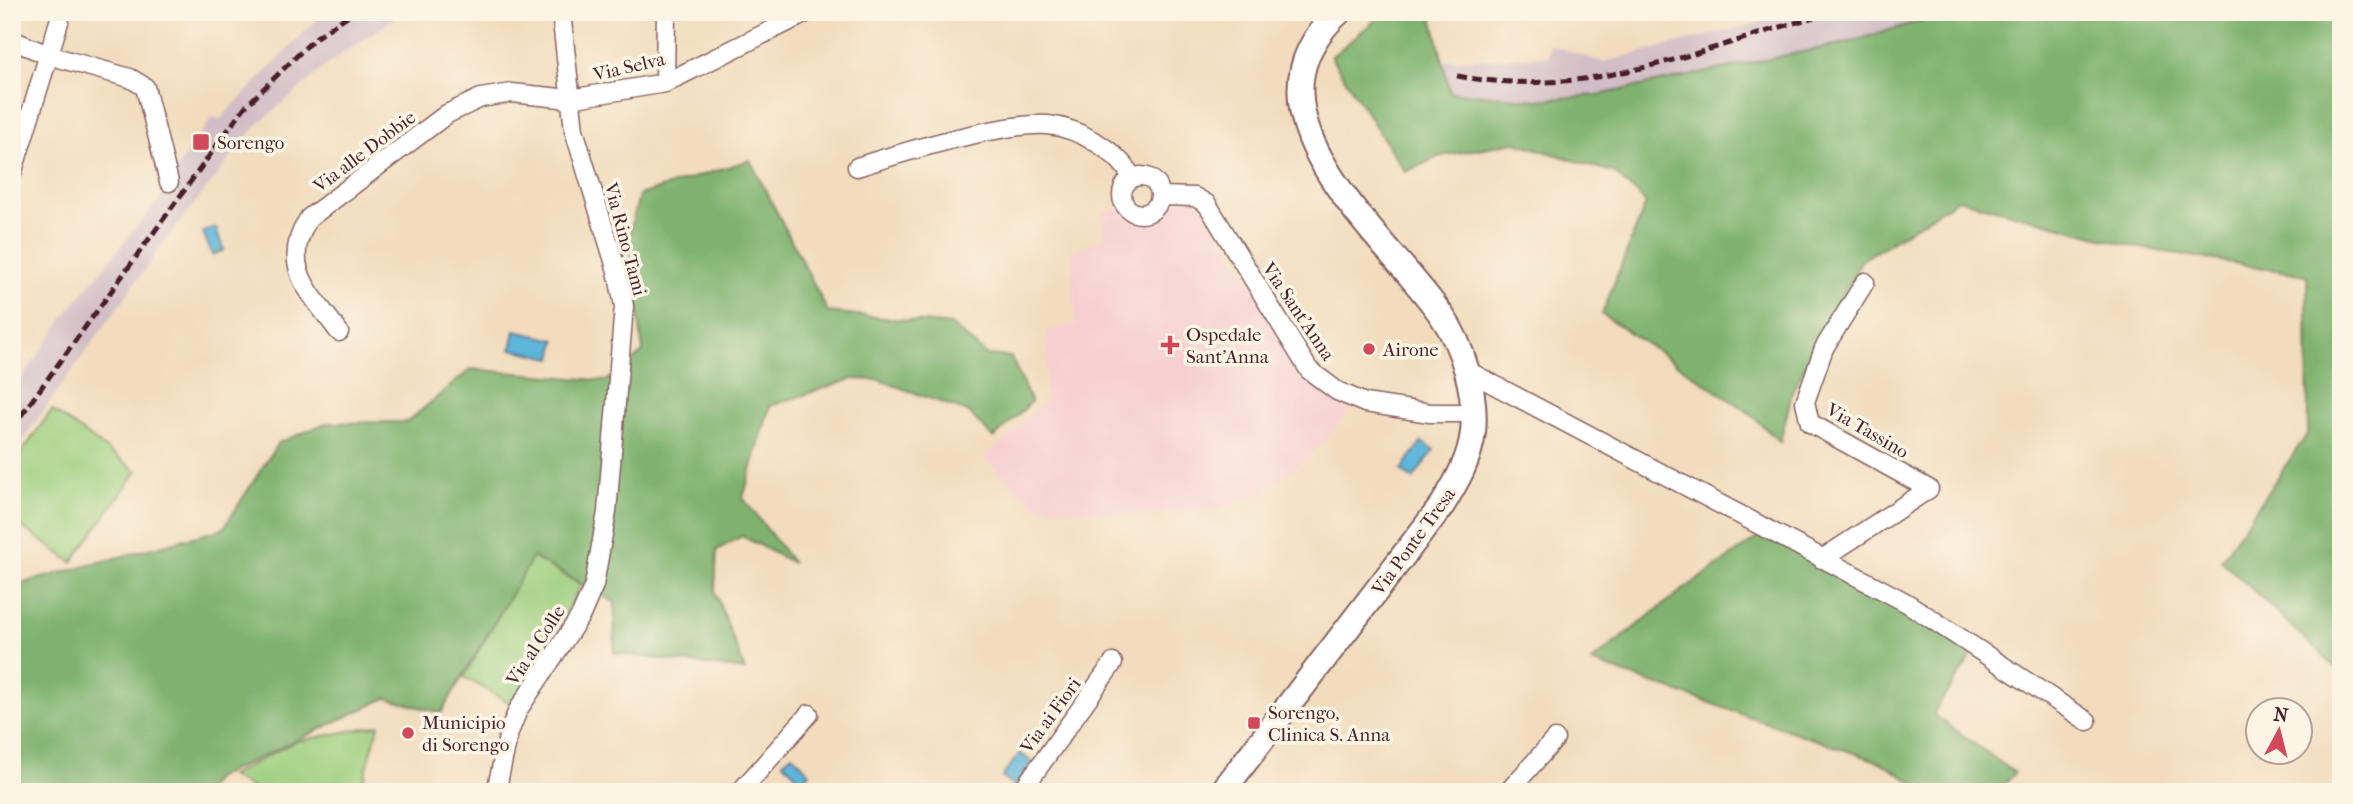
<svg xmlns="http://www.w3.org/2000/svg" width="2353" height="804" viewBox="0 0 2353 804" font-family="'IM FELL French Canon',serif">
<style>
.built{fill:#f7cfd1}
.industrial{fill:#d2bdc6}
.green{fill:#9ecf7f;stroke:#747755;stroke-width:2}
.forest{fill:#7eb26e;stroke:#64684c;stroke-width:2}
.water{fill:#5db5da;stroke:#546a82;stroke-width:2}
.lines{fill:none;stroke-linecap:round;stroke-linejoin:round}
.street-casing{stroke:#85615e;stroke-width:21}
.secondary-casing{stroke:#85615e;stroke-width:28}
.street{stroke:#fff;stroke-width:18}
.secondary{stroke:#fff;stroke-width:24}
.rail{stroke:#4a1f2b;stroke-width:5;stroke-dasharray:10 5;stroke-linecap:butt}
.poi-dot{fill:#d1495b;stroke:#fcf5e5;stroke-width:2.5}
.labels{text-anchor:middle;stroke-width:7;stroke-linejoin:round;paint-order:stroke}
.street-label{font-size:19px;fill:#4a1f2b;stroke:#fcf5e5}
.poi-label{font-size:19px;fill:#4a1f2b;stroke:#fcf5e5;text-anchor:start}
</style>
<rect width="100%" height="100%" fill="#fcf5e5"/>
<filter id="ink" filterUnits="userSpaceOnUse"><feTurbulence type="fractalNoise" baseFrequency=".0143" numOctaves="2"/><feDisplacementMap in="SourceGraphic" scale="14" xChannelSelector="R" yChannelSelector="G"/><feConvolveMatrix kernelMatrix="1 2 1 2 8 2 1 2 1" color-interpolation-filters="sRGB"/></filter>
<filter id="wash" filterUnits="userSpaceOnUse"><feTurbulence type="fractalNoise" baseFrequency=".00686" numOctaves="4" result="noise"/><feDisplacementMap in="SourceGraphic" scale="28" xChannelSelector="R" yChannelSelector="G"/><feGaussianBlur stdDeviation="1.57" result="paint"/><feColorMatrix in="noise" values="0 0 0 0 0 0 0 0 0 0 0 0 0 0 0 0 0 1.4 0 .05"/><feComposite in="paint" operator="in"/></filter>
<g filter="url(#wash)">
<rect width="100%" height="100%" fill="#f2dcbd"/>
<g class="built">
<polygon points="1062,12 1136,12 1105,26 1080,23"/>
<polygon points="1195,197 1309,370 1354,404 1324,442 1300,464 1261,494 1220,511 1115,515 1036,506 984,458 1045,402 1047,330 1075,324 1072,251 1105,238 1102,212 1127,208 1145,214 1159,202"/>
</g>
<g class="industrial">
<polygon points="324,12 404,12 332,61 257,125 168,237 12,455 12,393 67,313 165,192 174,172 212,117 220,119"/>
<polygon points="1787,12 1950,12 1850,42 1598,95 1537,100 1450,92 1442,61 1548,56 1550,45 1603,62 1755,24"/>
</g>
<g class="green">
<polygon points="52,410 137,471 72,562 12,520 12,466"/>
<polygon points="532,557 581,585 513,705 464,677"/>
<polygon points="379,725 363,782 363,792 259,792 230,776 294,742"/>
</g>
<g class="forest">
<polygon points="1385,12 1431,12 1450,92 1537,100 1598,95 1850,42 1950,12 2041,12 2064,20 2076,12 2330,12 2341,19 2341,673 2221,560 2308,433 2307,275 2135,247 1958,199 1861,261 1793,389 1780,442 1748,412 1602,314 1646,203 1615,173 1515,142 1441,156 1405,172 1331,57"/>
<polygon points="750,160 828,312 951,325 987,355 1011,357 1031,402 994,438 968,412 879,380 852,379 770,406 743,498 793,563 742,536 717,550 715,592 745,670 614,653 615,602 533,557 441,713 386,698 216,778 204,792 12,792 12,586 223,529 278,443 326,423 407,422 471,369 606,381 643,352 629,237 639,195"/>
<polygon points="1763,534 1871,589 1975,651 1933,714 2015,773 1996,792 1928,792 1880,762 1591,662 1677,594"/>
</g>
<g class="water">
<polygon points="215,227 224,250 212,255 203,232"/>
<polygon points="515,331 556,340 552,358 511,349"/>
<polygon points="1422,442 1434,450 1413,479 1401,470"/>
<polygon points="1020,753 1032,762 1014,786 1002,777"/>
<polygon points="792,754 810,773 802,781 783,762"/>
</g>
</g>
<g filter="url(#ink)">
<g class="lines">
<defs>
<g id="street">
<polyline points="12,40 48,55 130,78 145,87 169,182"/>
<polyline points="665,83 666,12"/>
<path d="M 857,167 C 904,152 1001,122 1048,125 C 1078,128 1119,151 1132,178"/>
<polyline points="12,174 62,12"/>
<circle cx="1141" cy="195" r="19"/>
<polyline points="1161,196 1195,197 1207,204 1309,370 1337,391 1365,403 1430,413 1474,413"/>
<path d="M 339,332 C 311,293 278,266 309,218 L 447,114 L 481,98 L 512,93 L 570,99 L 665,83 L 808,12"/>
<polyline points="1466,370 1907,603 2087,721"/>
<polyline points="1822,559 1929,489 1810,423 1805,402 1824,348 1865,282"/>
<polyline points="496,792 509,732 518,710 581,615 594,585 607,512 624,306 617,271 574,130 561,12"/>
<polyline points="740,792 809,714"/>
<polyline points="1021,792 1113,663"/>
<polyline points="1508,792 1555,739"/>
</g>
<path id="secondary" d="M 1222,792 L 1443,504 C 1457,481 1470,459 1473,432 C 1477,395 1463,346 1442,316 C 1386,235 1228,113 1339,12"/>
</defs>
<use href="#street" class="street-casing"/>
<use href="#secondary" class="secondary-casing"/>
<use href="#street" class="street"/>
<use href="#secondary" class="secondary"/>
<g class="rail">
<path d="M 1457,76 C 1597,101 1701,47 1833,12"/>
<polyline points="12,428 244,108 315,38 353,12"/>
</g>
</g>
</g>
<g class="poi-dot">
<rect x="192" y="133" width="18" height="18" rx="3.5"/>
<path d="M1166.5 334.5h7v7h7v7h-7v7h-7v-7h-7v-7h7z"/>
<circle cx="1369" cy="349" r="7"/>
<rect x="1247" y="716" width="14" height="14" rx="3.5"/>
<circle cx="408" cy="733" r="7"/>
</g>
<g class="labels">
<g class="street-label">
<text transform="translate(629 66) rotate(-13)" y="7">Via Selva</text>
<text transform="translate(364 151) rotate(-37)" y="7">Via alle Dobbie</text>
<text transform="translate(626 239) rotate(75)" y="7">Via Rino Tami</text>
<text transform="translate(1299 311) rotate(56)" y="7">Via Sant'Anna</text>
<text transform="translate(1868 430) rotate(30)" y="7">Via Tassino</text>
<text transform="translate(1413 541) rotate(-54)" y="7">Via Ponte Tresa</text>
<text transform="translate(535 645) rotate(-57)" y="7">Via al Colle</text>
<text transform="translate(1050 715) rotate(-54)" y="7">Via ai Fiori</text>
</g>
<g class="poi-label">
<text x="217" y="149">Sorengo</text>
<text x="1186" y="341">Ospedale<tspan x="1186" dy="22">Sant'Anna</tspan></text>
<text x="1383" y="356">Airone</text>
<text x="1268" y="719">Sorengo,<tspan x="1268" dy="22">Clinica S. Anna</tspan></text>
<text x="422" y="729">Municipio<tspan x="422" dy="22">di Sorengo</tspan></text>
</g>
</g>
<rect width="2353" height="804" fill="none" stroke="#fcf5e5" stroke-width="42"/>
<g transform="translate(2279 731) rotate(7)"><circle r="33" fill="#fcf5e5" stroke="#b59f9b" stroke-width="2"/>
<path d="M0-5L12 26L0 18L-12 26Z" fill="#d1495b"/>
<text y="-10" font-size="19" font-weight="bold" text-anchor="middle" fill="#4a1f2b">N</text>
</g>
</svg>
